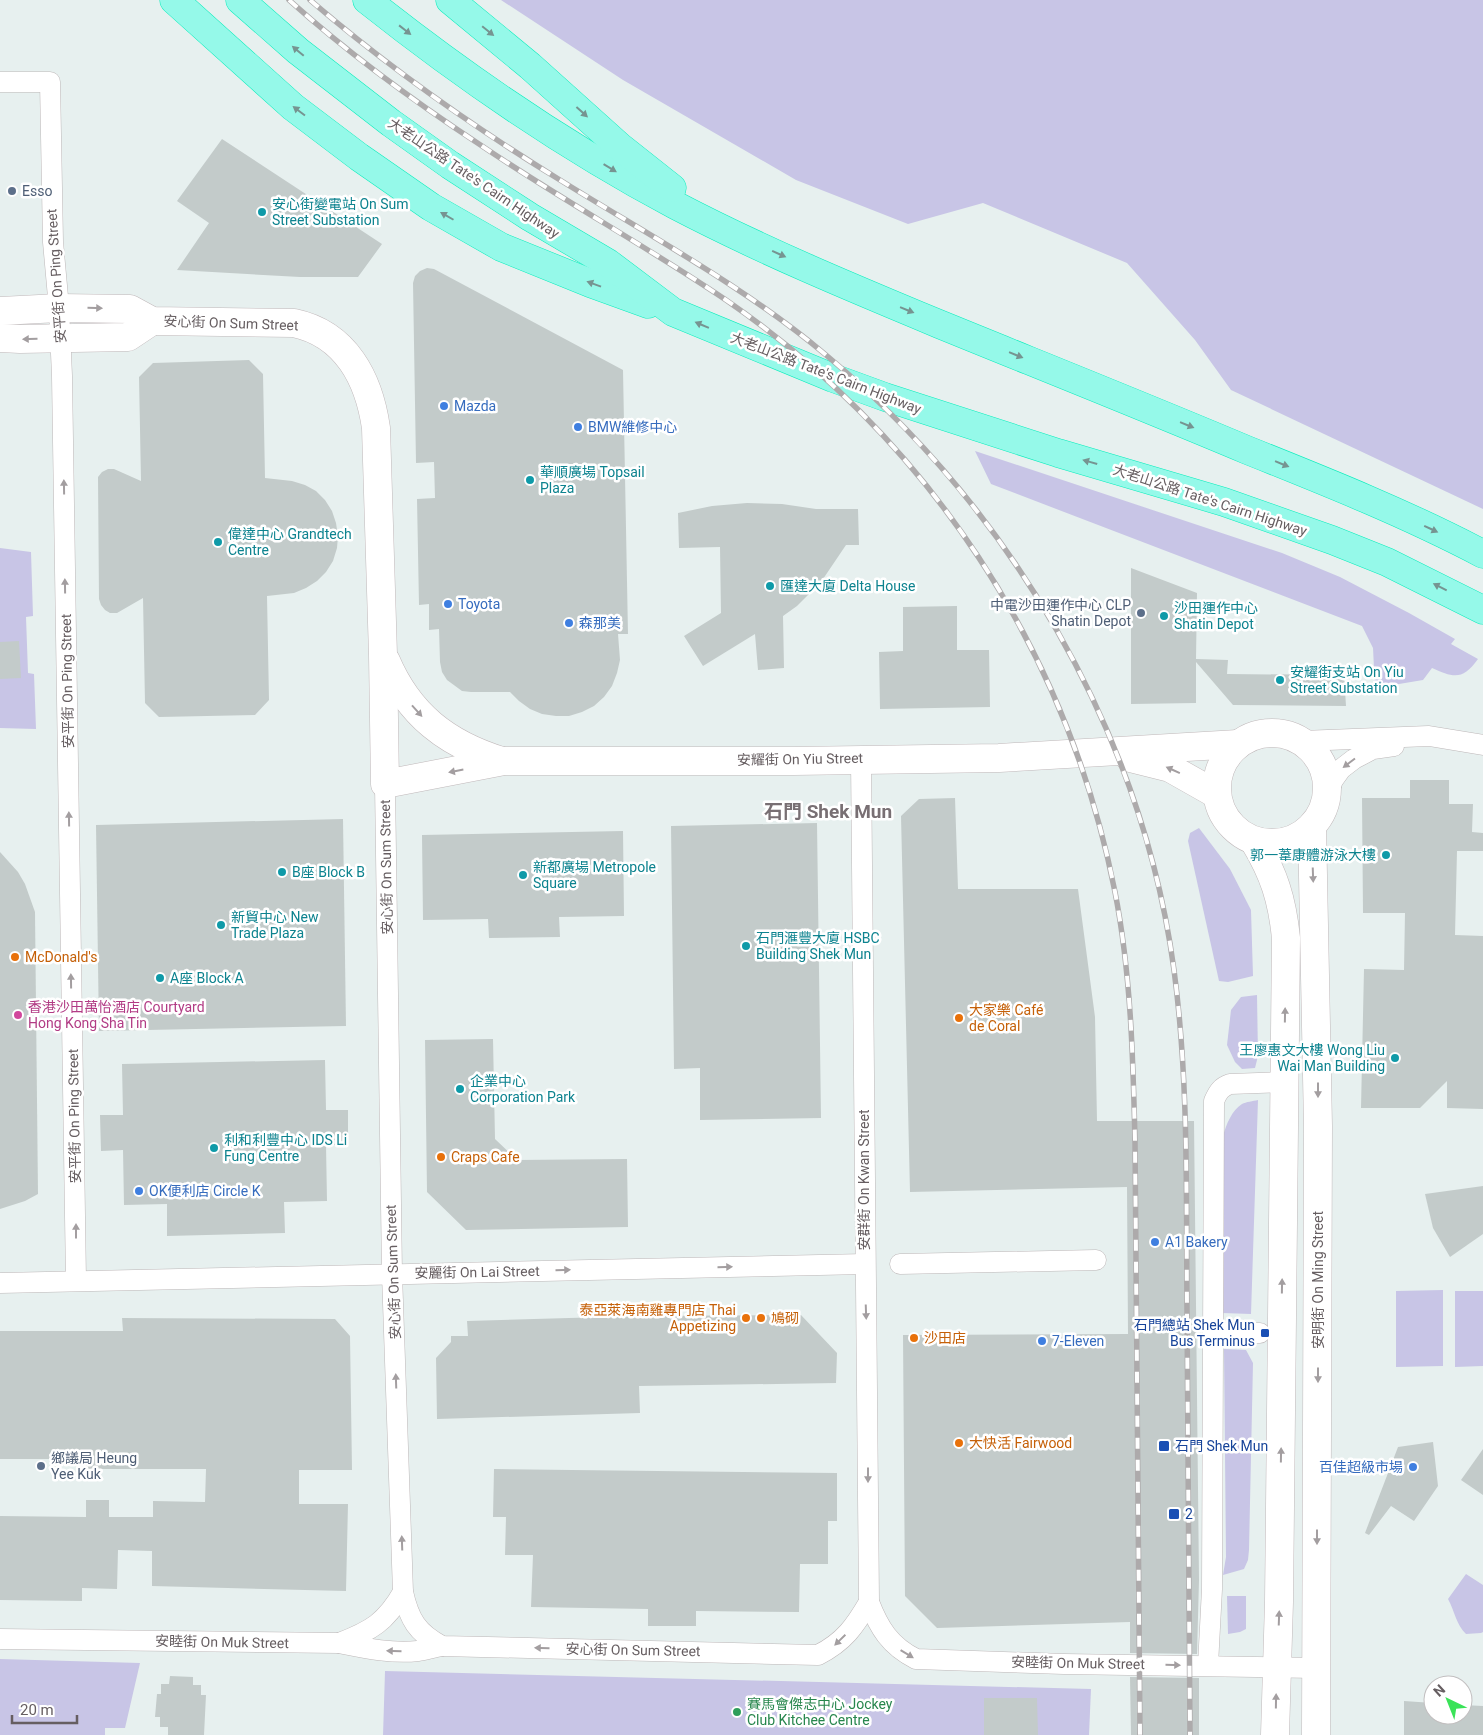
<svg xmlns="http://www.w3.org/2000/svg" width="1483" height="1735" viewBox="0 0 1483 1735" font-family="Roboto,'Noto Sans TC',sans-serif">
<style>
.green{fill:#c8c5e6}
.building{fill:#c3cbca}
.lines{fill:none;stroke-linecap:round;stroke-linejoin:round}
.street-casing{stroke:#bdb7b8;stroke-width:21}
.secondary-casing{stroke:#c0b8ba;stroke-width:29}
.highway-casing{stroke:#09edbc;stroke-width:29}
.street{stroke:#fff;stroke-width:20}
.secondary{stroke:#fff;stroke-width:28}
.highway{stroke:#95f9e9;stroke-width:28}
.rail-casing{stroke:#adaaab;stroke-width:5.5}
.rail{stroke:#fff;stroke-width:4;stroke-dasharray:11;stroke-linecap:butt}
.oneway{fill:#769491}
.oneway2{fill:#a39ea0}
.service-dot{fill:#5c6f8a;stroke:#fff;stroke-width:2}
.culture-dot{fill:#0f9aa8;stroke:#fff;stroke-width:2}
.shop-dot{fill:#3f7fe0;stroke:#fff;stroke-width:2}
.food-dot{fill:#e8710a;stroke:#fff;stroke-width:2}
.hotel-dot{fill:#d1479c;stroke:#fff;stroke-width:2}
.transit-dot{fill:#1a4fb4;stroke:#fff;stroke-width:2}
.leisure-dot{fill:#2e9e5b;stroke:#fff;stroke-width:2}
.labels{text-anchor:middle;stroke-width:5;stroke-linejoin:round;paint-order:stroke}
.street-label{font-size:14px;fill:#665e61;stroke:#fff}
.service-label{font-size:14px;fill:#4e5e75;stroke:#fff;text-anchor:start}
.culture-label{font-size:14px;fill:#0d838f;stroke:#fff;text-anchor:start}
.shop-label{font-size:14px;fill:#366cbe;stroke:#fff;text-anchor:start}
.food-label{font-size:14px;fill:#c56008;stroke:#fff;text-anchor:start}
.hotel-label{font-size:14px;fill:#b23c85;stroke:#fff;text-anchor:start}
.transit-label{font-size:14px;fill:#164399;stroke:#fff;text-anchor:start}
.leisure-label{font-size:14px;fill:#27864d;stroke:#fff;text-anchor:start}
.district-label{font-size:19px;font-weight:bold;fill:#786f73;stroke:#fff}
</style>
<rect width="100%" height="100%" fill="#e7f0ef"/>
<g class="green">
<polygon points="501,0 1483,0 1483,509 1231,390 1195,340 1127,263 983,203 908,224 796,180 623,80"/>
<path d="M 975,451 L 1282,553 L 1340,577 L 1409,613 L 1455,639 L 1451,644 L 1478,659 C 1463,680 1454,678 1432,668 L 1423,680 L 1375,688 L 1373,648 L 1362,626 L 991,484 Z"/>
<polygon points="0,548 31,552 33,616 26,617 28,673 34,674 36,729 0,728"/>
<polygon points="1199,828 1230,869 1251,910 1253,976 1228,982 1219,981 1188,841 1190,833"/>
<polygon points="1257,995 1258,1056 1255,1068 1242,1069 1235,1062 1227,1045 1231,1010 1241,997"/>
<path d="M 1258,1100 L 1251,1314 L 1222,1313 L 1223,1136 C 1226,1125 1232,1110 1242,1104 C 1246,1102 1253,1101 1258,1100 Z"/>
<polygon points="1443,1290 1443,1366 1396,1367 1396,1291"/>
<polygon points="1455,1291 1483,1291 1483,1366 1455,1367"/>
<polygon points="1224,1349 1246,1350 1253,1363 1249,1550 1248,1560 1244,1569 1223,1575 1226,1557"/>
<path d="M 1466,1574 L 1483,1585 L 1483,1632 L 1481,1633 L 1466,1634 C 1456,1624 1455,1612 1448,1599 Z"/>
<polygon points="1227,1596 1246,1596 1246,1629 1240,1632 1228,1634"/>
<polygon points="0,1659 140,1663 125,1728 105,1728 105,1735 0,1735"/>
<polygon points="385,1671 1091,1689 1089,1735 383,1735"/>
</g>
<g class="building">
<polygon points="222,139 382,244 358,277 300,277 177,270 209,223 177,201"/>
<polygon points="427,268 434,269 623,370 628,634 618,634 620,660 617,673 612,686 604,697 594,706 582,712 569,716 556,716 542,714 530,709 519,701 510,692 471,692 462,691 447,680 442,672 440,662 439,629 429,630 429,604 419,605 417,499 435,498 434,462 416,463 413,283 415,276 420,271"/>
<polygon points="249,360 263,374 265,478 292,481 305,485 316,491 325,500 332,511 336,523 338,536 337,548 333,561 326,572 317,581 306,588 294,593 267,596 269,700 255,715 159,717 145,703 143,598 117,613 110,613 105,610 101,605 99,599 98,477 102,472 108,469 114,469 141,481 139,377 153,363"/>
<polygon points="747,503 782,504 816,509 858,509 859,545 846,545 821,582 797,606 783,616 784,668 758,670 755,634 703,666 684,636 721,613 720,547 679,548 678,513 712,506"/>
<polygon points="1131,568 1197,593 1196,659 1228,660 1227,674 1344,675 1346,706 1233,705 1196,662 1196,703 1131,704"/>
<polygon points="957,606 957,650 989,650 990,707 880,709 879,652 903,651 903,607"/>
<polygon points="19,641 21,678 0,679 0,642"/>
<polygon points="1410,780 1449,780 1449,804 1473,804 1472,832 1483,833 1483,851 1457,851 1455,935 1483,936 1483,1109 1447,1108 1447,1081 1420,1108 1361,1108 1364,969 1404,970 1405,913 1363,913 1362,798 1410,798"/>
<polygon points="955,798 958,889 1078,889 1095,1017 1097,1121 1194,1121 1199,1580 1197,1654 1130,1653 1130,1622 937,1628 905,1596 903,1335 1128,1334 1127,1187 910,1192 901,816 919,799"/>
<polygon points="343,819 346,1026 99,1031 96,825"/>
<polygon points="817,823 821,1118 700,1120 700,1068 674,1069 671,826"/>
<polygon points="623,831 624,916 559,917 560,937 489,938 488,919 423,920 422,835"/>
<polygon points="0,852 18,872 25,884 35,912 38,1194 25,1201 0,1209"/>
<polygon points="493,1039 495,1139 517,1160 627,1159 628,1227 466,1230 427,1192 425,1040"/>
<polygon points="325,1060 326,1110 348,1110 348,1145 326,1145 327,1201 284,1202 285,1233 167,1236 167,1204 124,1205 123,1150 101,1151 100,1115 123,1115 122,1064"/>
<polygon points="1483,1186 1483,1234 1450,1257 1433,1228 1425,1194"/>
<polygon points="801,1315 837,1353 836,1383 639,1386 640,1413 437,1419 436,1358 451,1342 451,1336 468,1336 467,1321 639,1316"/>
<polygon points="122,1318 335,1319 350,1336 352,1470 299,1470 299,1504 348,1504 346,1591 152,1586 152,1551 118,1550 117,1589 82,1588 82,1601 0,1600 0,1516 86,1517 86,1500 109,1500 109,1517 153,1517 153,1501 205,1502 206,1469 86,1469 86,1459 0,1459 0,1331 123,1331"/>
<polygon points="1433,1442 1438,1486 1414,1521 1391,1506 1369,1535 1365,1533 1398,1447"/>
<polygon points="1483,1449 1483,1495 1461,1480"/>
<polygon points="494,1469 837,1473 837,1521 828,1521 828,1564 800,1564 799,1612 696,1611 696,1626 648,1626 648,1609 531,1607 533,1555 505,1555 506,1517 493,1517"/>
<polygon points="170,1676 193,1677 193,1685 201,1685 201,1695 206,1695 204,1735 168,1735 168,1727 160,1727 160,1717 155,1717 157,1694 161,1694 161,1684 169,1684"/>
<polygon points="1130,1677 1199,1678 1199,1735 1131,1735"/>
<polygon points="984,1698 1037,1698 1038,1735 984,1735"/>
<polygon points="1404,1701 1433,1703 1433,1715 1463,1715 1463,1705 1483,1706 1483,1735 1404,1735"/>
</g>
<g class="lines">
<defs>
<g id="street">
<polyline points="0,82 50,82 53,242 59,308 62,376 76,1280"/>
<polyline points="1302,741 1429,736 1483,745"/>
<path d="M 861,759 L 869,1602 C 879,1628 890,1646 916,1659 L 1064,1664 L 1316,1668"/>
<path d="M 385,784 L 392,1274 L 403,1592 C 409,1619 417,1633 442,1646 L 818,1655 C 844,1642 855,1626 869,1602"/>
<polyline points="1326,800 1333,780 1341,769 1354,759 1373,749 1394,746"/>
<polyline points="900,1264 1096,1260"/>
<polyline points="0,1283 865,1264"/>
<polyline points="1213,1333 1260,1333"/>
<path d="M 0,1639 L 339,1643 C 364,1648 392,1654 418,1651 C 426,1650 434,1647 442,1646"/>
<path d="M 339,1643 C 371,1631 386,1622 403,1592"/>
<path d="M 1208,1665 L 1212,1589 L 1214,1101 C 1218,1092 1221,1087 1230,1084 L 1284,1082"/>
</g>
<g id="secondary">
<path d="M 0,311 L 59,308 L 130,309 L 152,321 L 294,323 C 346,334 369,379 376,428 L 383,655 L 385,784 L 504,761 L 794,761 L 999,758 L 1238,744"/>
<polyline points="0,338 20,339 128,337 152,321"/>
<path d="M 386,661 C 409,715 447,744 502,761"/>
<circle cx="1272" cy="788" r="55"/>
<polyline points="1130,758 1170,768 1216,794"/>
<polyline points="1312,826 1318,1126 1316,1735"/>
<path d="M 1254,841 C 1274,874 1282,899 1286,938 L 1279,1602 L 1275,1735"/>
</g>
<g id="highway">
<polyline points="174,0 293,107 359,157 431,207 501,247 590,283 648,304"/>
<polyline points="240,0 298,51 391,123 450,165 530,217 608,263 673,312 833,378 885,397 1058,453 1224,502 1332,540 1387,562 1483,610"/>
<path d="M 367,0 C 464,77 566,147 675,205 C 761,250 850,287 939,324 C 1042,366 1145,407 1247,450 C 1327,482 1407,514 1483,554"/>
<polyline points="450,0 530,66 619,146 672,188"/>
</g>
</defs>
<use href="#street" class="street-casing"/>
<use href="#secondary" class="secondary-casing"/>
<use href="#highway" class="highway-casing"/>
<use href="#street" class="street"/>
<use href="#secondary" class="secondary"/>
<use href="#highway" class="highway"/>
<defs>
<g id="rail">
<path d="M 289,0 C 349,54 415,102 482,146 C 562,200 646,246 726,300 C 929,440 1067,649 1115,892 C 1131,974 1133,1057 1135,1141 L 1140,1735"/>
<path d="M 310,0 C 388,67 472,126 560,180 C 650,236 745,287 826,355 C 1010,508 1142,732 1174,970 C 1189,1082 1186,1197 1187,1310 C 1188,1452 1189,1593 1190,1735"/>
</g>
</defs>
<use href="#rail" class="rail-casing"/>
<use href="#rail" class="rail"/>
</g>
<defs><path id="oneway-solid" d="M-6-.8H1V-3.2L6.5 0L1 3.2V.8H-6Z" transform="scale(1.25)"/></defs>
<g class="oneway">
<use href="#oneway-solid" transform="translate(405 30) rotate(38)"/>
<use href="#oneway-solid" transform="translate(488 31) rotate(39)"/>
<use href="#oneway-solid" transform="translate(298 51) rotate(-140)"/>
<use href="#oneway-solid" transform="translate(299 111) rotate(-143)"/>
<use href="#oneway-solid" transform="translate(582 112) rotate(42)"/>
<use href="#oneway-solid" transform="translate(610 168) rotate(31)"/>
<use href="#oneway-solid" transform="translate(447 216) rotate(-150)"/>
<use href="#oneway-solid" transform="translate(779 254) rotate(24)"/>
<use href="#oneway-solid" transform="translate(594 284) rotate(-160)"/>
<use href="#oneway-solid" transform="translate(907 310) rotate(22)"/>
<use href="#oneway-solid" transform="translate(702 325) rotate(-157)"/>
<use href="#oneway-solid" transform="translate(1016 355) rotate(22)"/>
<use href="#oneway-solid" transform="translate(1187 425) rotate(22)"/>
<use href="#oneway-solid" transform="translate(1090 462) rotate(-164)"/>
<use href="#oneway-solid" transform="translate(1282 464) rotate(22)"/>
<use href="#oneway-solid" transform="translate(1431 529) rotate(25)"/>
<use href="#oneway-solid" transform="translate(1440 587) rotate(-153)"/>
</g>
<g class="oneway2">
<use href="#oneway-solid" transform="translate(95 308) rotate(1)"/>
<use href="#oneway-solid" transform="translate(30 339) rotate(179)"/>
<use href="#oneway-solid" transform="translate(64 487) rotate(-91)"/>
<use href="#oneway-solid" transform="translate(65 586) rotate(-91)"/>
<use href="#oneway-solid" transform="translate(417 711) rotate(48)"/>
<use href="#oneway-solid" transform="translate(1349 763) rotate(143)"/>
<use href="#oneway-solid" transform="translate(1173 770) rotate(-156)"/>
<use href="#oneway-solid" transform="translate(456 771) rotate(169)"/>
<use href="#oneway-solid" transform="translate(69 819) rotate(-91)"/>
<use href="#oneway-solid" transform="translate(1313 875) rotate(88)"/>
<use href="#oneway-solid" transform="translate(71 981) rotate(-91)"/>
<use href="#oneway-solid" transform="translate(1285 1015) rotate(-89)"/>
<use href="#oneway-solid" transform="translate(1318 1090) rotate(90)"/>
<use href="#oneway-solid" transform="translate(76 1231) rotate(-90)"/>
<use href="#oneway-solid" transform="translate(725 1267) rotate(-1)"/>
<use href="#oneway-solid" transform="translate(563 1270) rotate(-1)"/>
<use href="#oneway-solid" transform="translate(1282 1286) rotate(-89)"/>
<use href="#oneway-solid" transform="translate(866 1312) rotate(88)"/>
<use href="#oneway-solid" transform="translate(1318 1375) rotate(90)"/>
<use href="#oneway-solid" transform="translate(396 1381) rotate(-92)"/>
<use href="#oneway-solid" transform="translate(1281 1455) rotate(-89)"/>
<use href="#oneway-solid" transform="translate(868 1475) rotate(90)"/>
<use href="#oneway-solid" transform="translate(1317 1537) rotate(90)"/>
<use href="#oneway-solid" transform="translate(402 1543) rotate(-92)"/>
<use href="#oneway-solid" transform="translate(1279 1618) rotate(-88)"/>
<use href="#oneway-solid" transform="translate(840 1640) rotate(136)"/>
<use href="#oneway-solid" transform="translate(542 1648) rotate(-179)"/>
<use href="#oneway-solid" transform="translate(394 1651) rotate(-179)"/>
<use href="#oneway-solid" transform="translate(907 1654) rotate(31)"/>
<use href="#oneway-solid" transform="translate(1173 1665) rotate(1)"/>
<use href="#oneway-solid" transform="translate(1276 1701) rotate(-89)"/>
</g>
<g class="service-dot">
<circle cx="12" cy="191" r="5"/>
<circle cx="1141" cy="613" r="5"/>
<circle cx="41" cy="1466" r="5"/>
</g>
<g class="culture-dot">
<circle cx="262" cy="212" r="5"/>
<circle cx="530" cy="480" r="5"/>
<circle cx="218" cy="542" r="5"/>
<circle cx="770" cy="586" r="5"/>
<circle cx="1164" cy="616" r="5"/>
<circle cx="1280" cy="680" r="5"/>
<circle cx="1386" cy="855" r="5"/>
<circle cx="282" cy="872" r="5"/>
<circle cx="523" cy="875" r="5"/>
<circle cx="221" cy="925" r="5"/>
<circle cx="746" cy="946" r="5"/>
<circle cx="160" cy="978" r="5"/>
<circle cx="1395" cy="1058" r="5"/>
<circle cx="460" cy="1089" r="5"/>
<circle cx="214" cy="1148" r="5"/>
</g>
<g class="shop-dot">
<circle cx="444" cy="406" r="5"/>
<circle cx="578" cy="427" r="5"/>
<circle cx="448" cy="604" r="5"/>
<circle cx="569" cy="623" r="5"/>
<circle cx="139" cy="1191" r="5"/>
<circle cx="1155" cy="1242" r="5"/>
<circle cx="1042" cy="1341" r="5"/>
<circle cx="1413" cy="1467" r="5"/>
</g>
<g class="food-dot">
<circle cx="15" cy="957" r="5"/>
<circle cx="959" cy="1018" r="5"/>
<circle cx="441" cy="1157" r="5"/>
<circle cx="746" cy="1318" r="5"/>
<circle cx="761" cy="1318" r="5"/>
<circle cx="914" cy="1338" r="5"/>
<circle cx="959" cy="1443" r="5"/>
</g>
<circle class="hotel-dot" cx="18" cy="1015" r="5"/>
<g class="transit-dot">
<rect x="1260" y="1328" width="10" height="10" rx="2.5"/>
<rect x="1158" y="1440" width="12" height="12" rx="2.5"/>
<rect x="1168" y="1508" width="12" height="12" rx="2.5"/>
</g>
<circle class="leisure-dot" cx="737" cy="1712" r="5"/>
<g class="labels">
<g class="street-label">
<text transform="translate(474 178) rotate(34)" y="5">大老山公路 Tate's Cairn Highway</text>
<text transform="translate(56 276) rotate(-94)" y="5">安平街 On Ping Street</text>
<text transform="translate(231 323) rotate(2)" y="5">安心街 On Sum Street</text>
<text transform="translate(826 373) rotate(21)" y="5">大老山公路 Tate's Cairn Highway</text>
<text transform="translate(1210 500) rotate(18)" y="5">大老山公路 Tate's Cairn Highway</text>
<text transform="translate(67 681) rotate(-91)" y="5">安平街 On Ping Street</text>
<text transform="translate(800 759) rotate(-1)" y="5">安耀街 On Yiu Street</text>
<text transform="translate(386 867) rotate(-91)" y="5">安心街 On Sum Street</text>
<text transform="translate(74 1116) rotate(-91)" y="5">安平街 On Ping Street</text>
<text transform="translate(864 1180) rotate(-90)" y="5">安群街 On Kwan Street</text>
<text transform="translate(393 1272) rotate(-92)" y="5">安心街 On Sum Street</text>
<text transform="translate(477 1272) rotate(-1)" y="5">安麗街 On Lai Street</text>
<text transform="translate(1318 1280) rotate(-90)" y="5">安明街 On Ming Street</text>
<text transform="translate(222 1642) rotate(1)" y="5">安睦街 On Muk Street</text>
<text transform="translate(633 1650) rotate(1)" y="5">安心街 On Sum Street</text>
<text transform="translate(1078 1663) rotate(1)" y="5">安睦街 On Muk Street</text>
</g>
<g class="service-label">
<text x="22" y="196">Esso</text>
<text x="1131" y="610" text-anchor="end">中電沙田運作中心 CLP<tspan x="1131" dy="16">Shatin Depot</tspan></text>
<text x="51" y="1463">鄉議局 Heung<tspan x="51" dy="16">Yee Kuk</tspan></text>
</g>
<g class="culture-label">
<text x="272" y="209">安心街變電站 On Sum<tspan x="272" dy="16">Street Substation</tspan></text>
<text x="540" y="477">華順廣場 Topsail<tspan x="540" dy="16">Plaza</tspan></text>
<text x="228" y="539">偉達中心 Grandtech<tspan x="228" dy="16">Centre</tspan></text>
<text x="780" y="591">匯達大廈 Delta House</text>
<text x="1174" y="613">沙田運作中心<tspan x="1174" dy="16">Shatin Depot</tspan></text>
<text x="1290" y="677">安耀街支站 On Yiu<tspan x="1290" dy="16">Street Substation</tspan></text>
<text x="1376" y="860" text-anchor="end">郭一葦康體游泳大樓</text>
<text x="533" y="872">新都廣場 Metropole<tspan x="533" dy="16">Square</tspan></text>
<text x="292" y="877">B座 Block B</text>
<text x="231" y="922">新貿中心 New<tspan x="231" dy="16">Trade Plaza</tspan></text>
<text x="756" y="943">石門滙豐大廈 HSBC<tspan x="756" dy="16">Building Shek Mun</tspan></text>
<text x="170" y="983">A座 Block A</text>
<text x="1385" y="1055" text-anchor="end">王廖惠文大樓 Wong Liu<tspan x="1385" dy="16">Wai Man Building</tspan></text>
<text x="470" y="1086">企業中心<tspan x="470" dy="16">Corporation Park</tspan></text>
<text x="224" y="1145">利和利豐中心 IDS Li<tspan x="224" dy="16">Fung Centre</tspan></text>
</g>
<g class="shop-label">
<text x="454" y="411">Mazda</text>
<text x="588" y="432">BMW維修中心</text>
<text x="458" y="609">Toyota</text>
<text x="579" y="628">森那美</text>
<text x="149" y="1196">OK便利店 Circle K</text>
<text x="1165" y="1247">A1 Bakery</text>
<text x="1052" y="1346">7-Eleven</text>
<text x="1403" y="1472" text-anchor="end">百佳超級市場</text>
</g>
<g class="food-label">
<text x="25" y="962">McDonald's</text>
<text x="969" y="1015">大家樂 Café<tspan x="969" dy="16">de Coral</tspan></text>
<text x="451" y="1162">Craps Cafe</text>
<text x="736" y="1315" text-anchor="end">泰亞萊海南雞專門店 Thai<tspan x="736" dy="16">Appetizing</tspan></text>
<text x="771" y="1323">鳩砌</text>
<text x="924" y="1343">沙田店</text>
<text x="969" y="1448">大快活 Fairwood</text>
</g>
<g class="hotel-label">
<text x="28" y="1012">香港沙田萬怡酒店 Courtyard<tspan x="28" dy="16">Hong Kong Sha Tin</tspan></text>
</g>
<g class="transit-label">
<text x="1255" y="1330" text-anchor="end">石門總站 Shek Mun<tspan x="1255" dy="16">Bus Terminus</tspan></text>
<text x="1175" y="1451">石門 Shek Mun</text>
<text x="1185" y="1519">2</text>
</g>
<g class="leisure-label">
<text x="747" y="1709">賽馬會傑志中心 Jockey<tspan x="747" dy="16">Club Kitchee Centre</tspan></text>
</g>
<g class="district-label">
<text x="828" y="818">石門 Shek Mun</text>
</g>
</g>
<g transform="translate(1448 1700) rotate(317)"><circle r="24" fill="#ffffff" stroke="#c2bfc0"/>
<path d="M0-4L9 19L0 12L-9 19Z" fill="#3ae358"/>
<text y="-8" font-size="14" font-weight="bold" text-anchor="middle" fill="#665e61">N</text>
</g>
<path d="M12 1715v8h65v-8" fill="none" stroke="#665e61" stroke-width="2.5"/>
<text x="20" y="1715" font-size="15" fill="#665e61" stroke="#ffffff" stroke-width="4" paint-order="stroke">20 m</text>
</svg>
